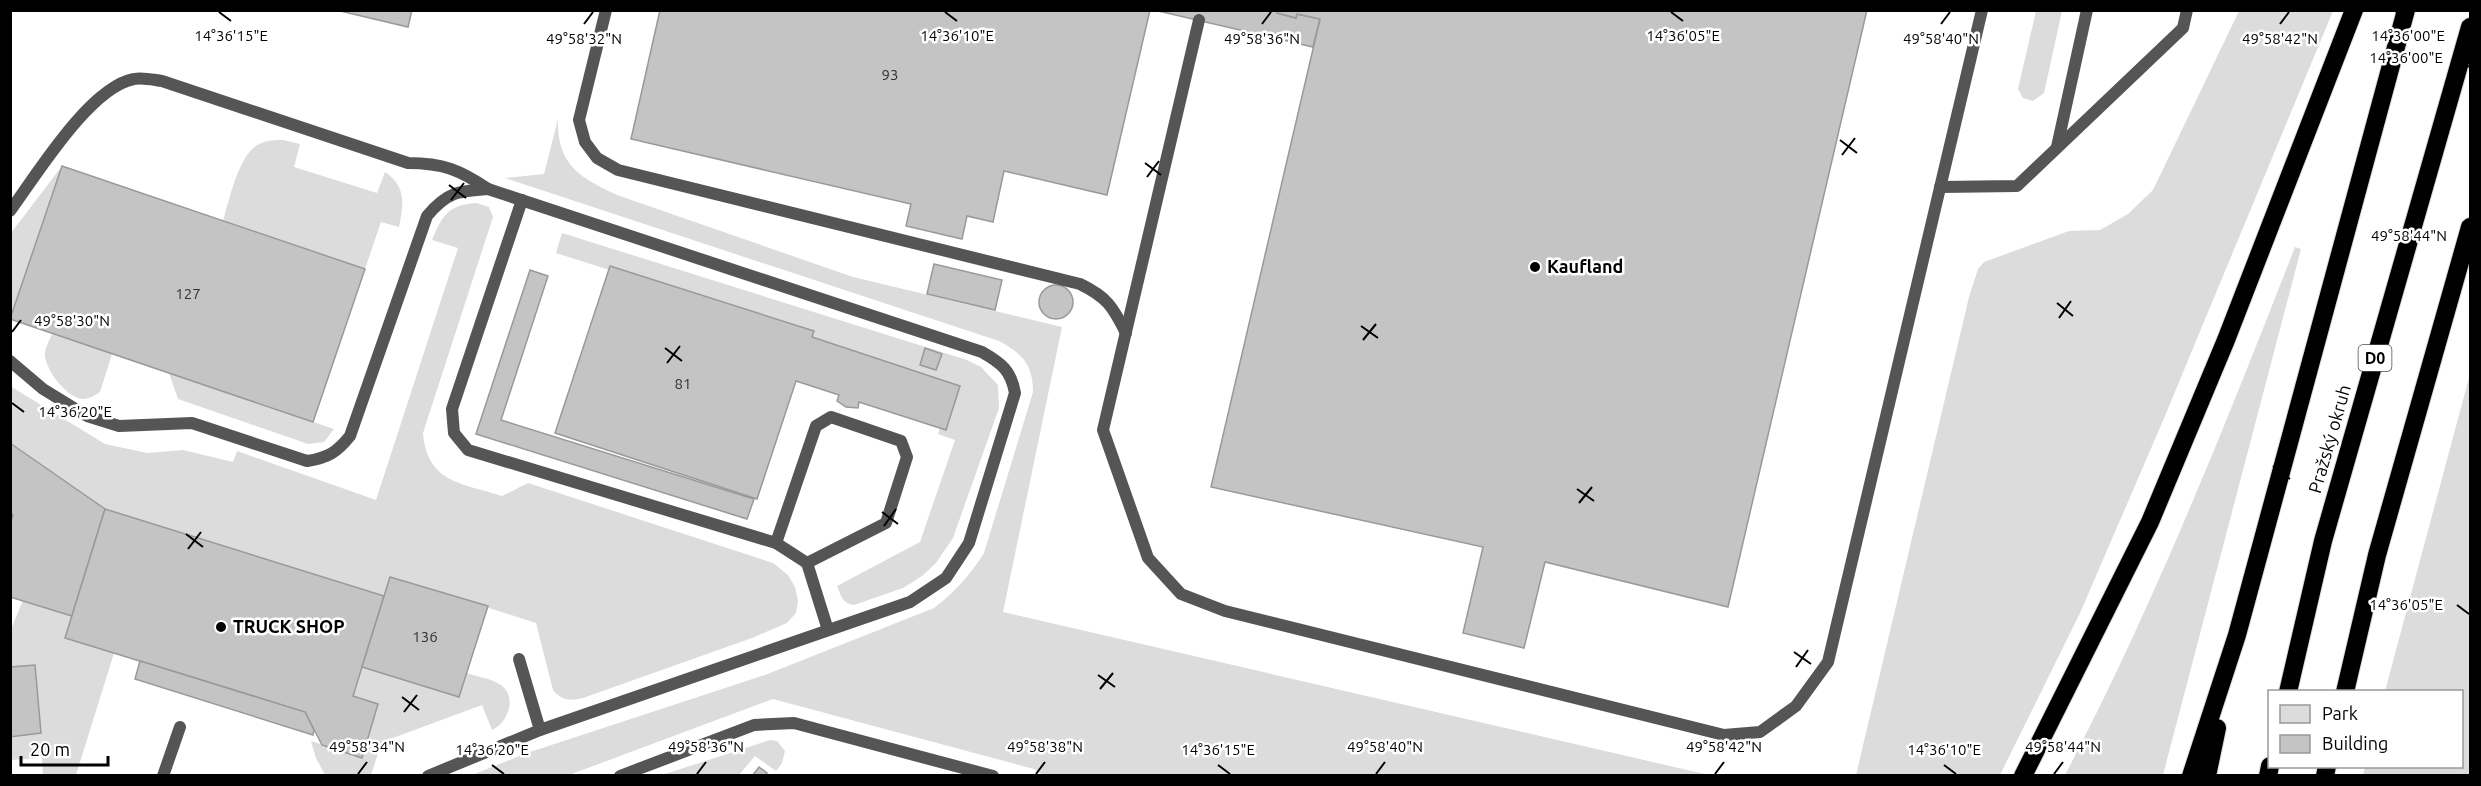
<svg xmlns="http://www.w3.org/2000/svg" width="2481" height="786" viewBox="0 0 2481 786" font-family="Ubuntu,sans-serif">
<style>
.green{fill:#dcdcdc}
.building{fill:#c4c4c4;stroke:#999;stroke-width:1.5}
.lines{fill:none;stroke-linecap:round;stroke-linejoin:round}
.motorway-casing{stroke:#dbdbdb;stroke-width:20}
.service{stroke:#555;stroke-width:12}
.motorway{stroke:#000;stroke-width:18}
.ticks{fill:none;stroke:#000;stroke-width:2}
.poi-dot{fill:#000;stroke:#fff;stroke-width:2}
.labels{text-anchor:middle;stroke-width:5;stroke-linejoin:round;paint-order:stroke}
.number-label{font-size:15px;fill:#313131}
.shield{fill:#fff;stroke:#4c4c4c;stroke-width:1.5}
.shield-label{font-size:16px;font-weight:bold;fill:#000}
.poi-label{font-size:18px;font-weight:bold;fill:#000;stroke:#fff;text-anchor:start}
.street-label{font-size:18px;fill:#000;stroke:#fff}
.ticks-label{font-size:15px;text-anchor:middle;fill:#000;stroke:#fff;stroke-width:5;stroke-linejoin:round;paint-order:stroke}
</style>
<rect width="100%" height="100%" fill="#fff"/>
<g class="green">
<polygon points="2036,11 2062,11 2044,93 2033,101 2023,98 2018,89"/>
<polygon points="2239,11 2333,11 2162,423 2080,613 2000,775 1856,775 1969,297 1978,269 1984,262 2069,231 2100,230 2128,214 2153,190"/>
<path d="M 558,119 C 557,165 579,177 617,195 L 853,277 L 1062,327 L 1003,612 L 1709,775 L 1043,775 L 1034,769 L 773,699 L 569,775 L 472,775 L 527,753 L 765,675 L 934,608 C 955,592 970,575 984,553 L 1033,392 C 1033,365 1023,354 999,341 L 505,178 L 544,174 Z"/>
<path d="M 283,140 L 300,144 L 294,167 L 377,193 L 385,172 C 406,186 404,204 399,227 L 381,222 L 365,269 L 223,221 C 229,201 239,153 259,144 C 267,140 275,140 283,140 Z"/>
<polygon points="62,166 11,319 11,233"/>
<path d="M 476,203 L 489,207 L 493,217 L 423,433 C 427,483 462,483 502,496 L 528,483 L 773,563 L 788,575 L 795,587 L 798,601 L 796,613 L 787,623 L 752,638 L 583,698 C 570,701 562,701 553,690 L 536,623 L 391,577 L 384,596 L 105,509 L 11,443 L 10,386 L 105,444 L 147,453 L 183,450 L 233,462 L 237,451 L 376,500 L 458,248 L 432,240 C 442,215 449,205 476,203 Z"/>
<path d="M 562,233 L 967,360 L 981,367 L 998,385 L 999,408 L 953,538 L 936,563 L 922,576 L 903,588 L 854,605 C 843,604 841,596 837,586 L 920,542 L 955,440 L 938,434 L 953,389 L 805,338 L 807,333 L 556,253 Z"/>
<path d="M 2295,247 L 2301,249 L 2163,775 L 2065,775 C 2154,605 2225,426 2295,247 Z"/>
<path d="M 52,334 L 112,354 L 100,392 C 94,396 86,401 78,398 C 63,392 48,372 45,357 C 44,350 49,341 52,334 Z"/>
<polygon points="169,373 334,429 324,442 308,444 178,399"/>
<polygon points="2470,374 2470,775 2363,775 2365,767 2462,766 2462,692 2385,691"/>
<polygon points="23,600 72,616 65,638 114,653 76,775 43,775 42,758 11,760 11,737 41,733 35,665 11,667 10,632"/>
<path d="M 362,667 L 459,697 L 467,673 C 477,677 490,678 499,684 C 518,694 509,723 492,730 L 482,705 L 382,742 L 371,775 L 325,775 L 316,758 L 311,741 L 362,758 L 378,705 L 353,696 Z"/>
<polygon points="770,740 777,741 785,751 782,763 776,771 755,756 739,775 662,775"/>
</g>
<g class="building">
<polygon points="336,10 412,10 408,27"/>
<polygon points="660,10 1150,10 1107,195 1004,171 993,222 967,216 962,239 906,226 911,204 631,139"/>
<polygon points="1154,10 1278,10 1277,13 1296,18 1297,14 1320,19 1313,47"/>
<polygon points="1278,10 1867,10 1728,607 1545,562 1524,648 1463,633 1483,547 1211,487 1320,19 1297,14 1296,18 1277,13"/>
<polygon points="62,166 365,269 313,422 10,319"/>
<polygon points="934,264 1002,280 995,310 927,294"/>
<polygon points="610,266 814,331 812,337 960,386 946,430 859,402 858,408 846,407 837,401 839,395 796,381 757,499 555,433"/>
<polygon points="530,270 548,276 501,420 754,499 747,519 476,434"/>
<circle cx="1056" cy="302" r="17"/>
<polygon points="925,348 942,354 936,370 920,365"/>
<polygon points="10,443 105,509 72,616 10,597 10,523 13,515 10,513"/>
<polygon points="105,509 384,596 353,696 378,704 362,758 322,745 305,712 65,638"/>
<polygon points="390,577 488,606 459,697 362,667"/>
<polygon points="140,661 305,712 314,730 313,735 135,679"/>
<polygon points="35,665 41,733 10,737 10,667"/>
<polygon points="759,767 767,773 765,776 752,776"/>
</g>
<g class="lines">
<defs>
<g id="motorway">
<polyline points="2288,692 2323,541 2470,27"/>
<polyline points="2345,692 2377,555 2470,227"/>
<polyline points="2023,776 2150,522 2226,340 2354,10"/>
<polyline points="2191,776 2237,635 2406,10"/>
<polyline points="2207,776 2217,728"/>
<polyline points="2268,776 2270,766"/>
<polyline points="2325,776 2327,766"/>
</g>
</defs>
<use href="#motorway" class="motorway-casing"/>
<g class="service">
<path d="M 606,10 L 579,120 L 585,142 L 597,158 L 618,170 L 1080,284 C 1107,297 1113,307 1126,333"/>
<polyline points="1199,20 1103,430 1148,558 1181,594 1225,611 1724,735 1760,732 1796,706 1828,662 1982,10"/>
<polyline points="2057,147 2087,10"/>
<polyline points="1940,187 2017,186 2183,28 2187,10"/>
<polyline points="522,200 452,409 454,433 468,450 776,543 807,563 828,630"/>
<path d="M 10,211 C 37,174 90,87 134,79 C 143,77 154,80 162,81 L 408,163 C 443,163 460,170 488,189 L 982,352 C 1001,363 1011,370 1015,393 L 969,543 L 946,578 L 910,602 L 540,730 L 428,776"/>
<path d="M 10,361 L 43,389 L 87,416 L 119,426 L 192,423 L 307,461 C 328,458 337,452 350,436 L 427,216 C 447,192 458,191 488,189"/>
<polyline points="776,543 816,426 831,417 901,441 907,457 886,523 807,563"/>
<polyline points="519,659 540,730"/>
<polyline points="163,776 180,727"/>
<polyline points="620,776 754,725 794,723 993,776"/>
</g>
<use href="#motorway" class="motorway"/>
</g>
<path class="ticks" d="M 219,12 L 231,21M 945,12 L 957,21M 1671,12 L 1683,21M 2396,12 L 2408,21M 584,24 L 593,12M 1262,24 L 1271,12M 1941,24 L 1950,12M 2280,24 L 2289,12M 2457,58 L 2469,67M 1840,140 L 1857,153M 1842,155 L 1855,138M 1145,163 L 1161,175M 1147,177 L 1159,161M 449,185 L 466,198M 451,200 L 464,183M 2460,235 L 2469,223M 2057,303 L 2073,316M 2059,318 L 2071,301M 1361,326 L 1378,338M 12,332 L 21,320M 1363,340 L 1376,324M 665,348 L 682,361M 667,363 L 680,346M 12,403 L 24,412M 2273,466 L 2290,479M 2275,481 L 2288,464M 1577,489 L 1594,501M 1579,503 L 1592,487M 882,512 L 898,524M 884,526 L 896,509M 186,534 L 203,547M 188,549 L 201,532M 2457,605 L 2469,614M 1794,652 L 1811,664M 1796,667 L 1808,650M 1098,675 L 1115,687M 1100,689 L 1113,673M 402,697 L 419,710M 404,712 L 417,695M 492,765 L 504,774M 1218,765 L 1230,774M 1944,765 L 1956,774M 358,774 L 367,762M 697,774 L 706,762M 1036,774 L 1045,762M 1376,774 L 1385,762M 1715,774 L 1724,762M 2054,774 L 2063,762"/>
<g class="poi-dot">
<circle cx="1535" cy="267" r="6"/>
<circle cx="221" cy="627" r="6"/>
</g>
<g class="labels">
<g class="number-label">
<text x="890" y="80">93</text>
<text x="188" y="299">127</text>
<text x="683" y="389">81</text>
<text x="425" y="642">136</text>
</g>
<rect class="shield" x="2358.5" y="345" width="33" height="26" rx="4.5"/>
<g class="shield-label">
<text x="2375" y="364">D0</text>
</g>
<g class="poi-label">
<text x="1547" y="273">Kaufland</text>
<text x="233" y="633">TRUCK SHOP</text>
</g>
<g class="street-label">
<text transform="translate(2330 439) rotate(-74)" y="6">Pražský okruh</text>
</g>
</g>
<g class="ticks-label">
<text x="231" y="41">14°36'15"E</text>
<text x="957" y="41">14°36'10"E</text>
<text x="1683" y="41">14°36'05"E</text>
<text x="2408" y="41">14°36'00"E</text>
<text x="584" y="44">49°58'32"N</text>
<text x="1262" y="44">49°58'36"N</text>
<text x="1941" y="44">49°58'40"N</text>
<text x="2280" y="44">49°58'42"N</text>
<text x="2406" y="63">14°36'00"E</text>
<text x="2409" y="241">49°58'44"N</text>
<text x="72" y="326">49°58'30"N</text>
<text x="75" y="417">14°36'20"E</text>
<text x="2406" y="610">14°36'05"E</text>
<text x="367" y="752">49°58'34"N</text>
<text x="706" y="752">49°58'36"N</text>
<text x="1045" y="752">49°58'38"N</text>
<text x="1385" y="752">49°58'40"N</text>
<text x="1724" y="752">49°58'42"N</text>
<text x="2063" y="752">49°58'44"N</text>
<text x="492" y="755">14°36'20"E</text>
<text x="1218" y="755">14°36'15"E</text>
<text x="1944" y="755">14°36'10"E</text>
</g>
<rect width="2481" height="786" fill="none" stroke="#000000" stroke-width="24"/>
<rect x="2268" y="690" width="195" height="78" fill="#ffffff" stroke="#999999" stroke-width="1.5"/>
<rect x="2280" y="705" width="30" height="18" fill="#dcdcdc" stroke="#999999" stroke-width="1.5"/>
<text x="2322" y="720" font-size="18" fill="#000000">Park</text>
<rect x="2280" y="735" width="30" height="18" fill="#c4c4c4" stroke="#999999" stroke-width="1.5"/>
<text x="2322" y="750" font-size="18" fill="#000000">Building</text>
<path d="M21 756v9h87v-9" fill="none" stroke="#000000" stroke-width="3"/>
<text x="30" y="756" font-size="18" fill="#000000" stroke="#ffffff" stroke-width="4.5" paint-order="stroke">20 m</text>
</svg>
